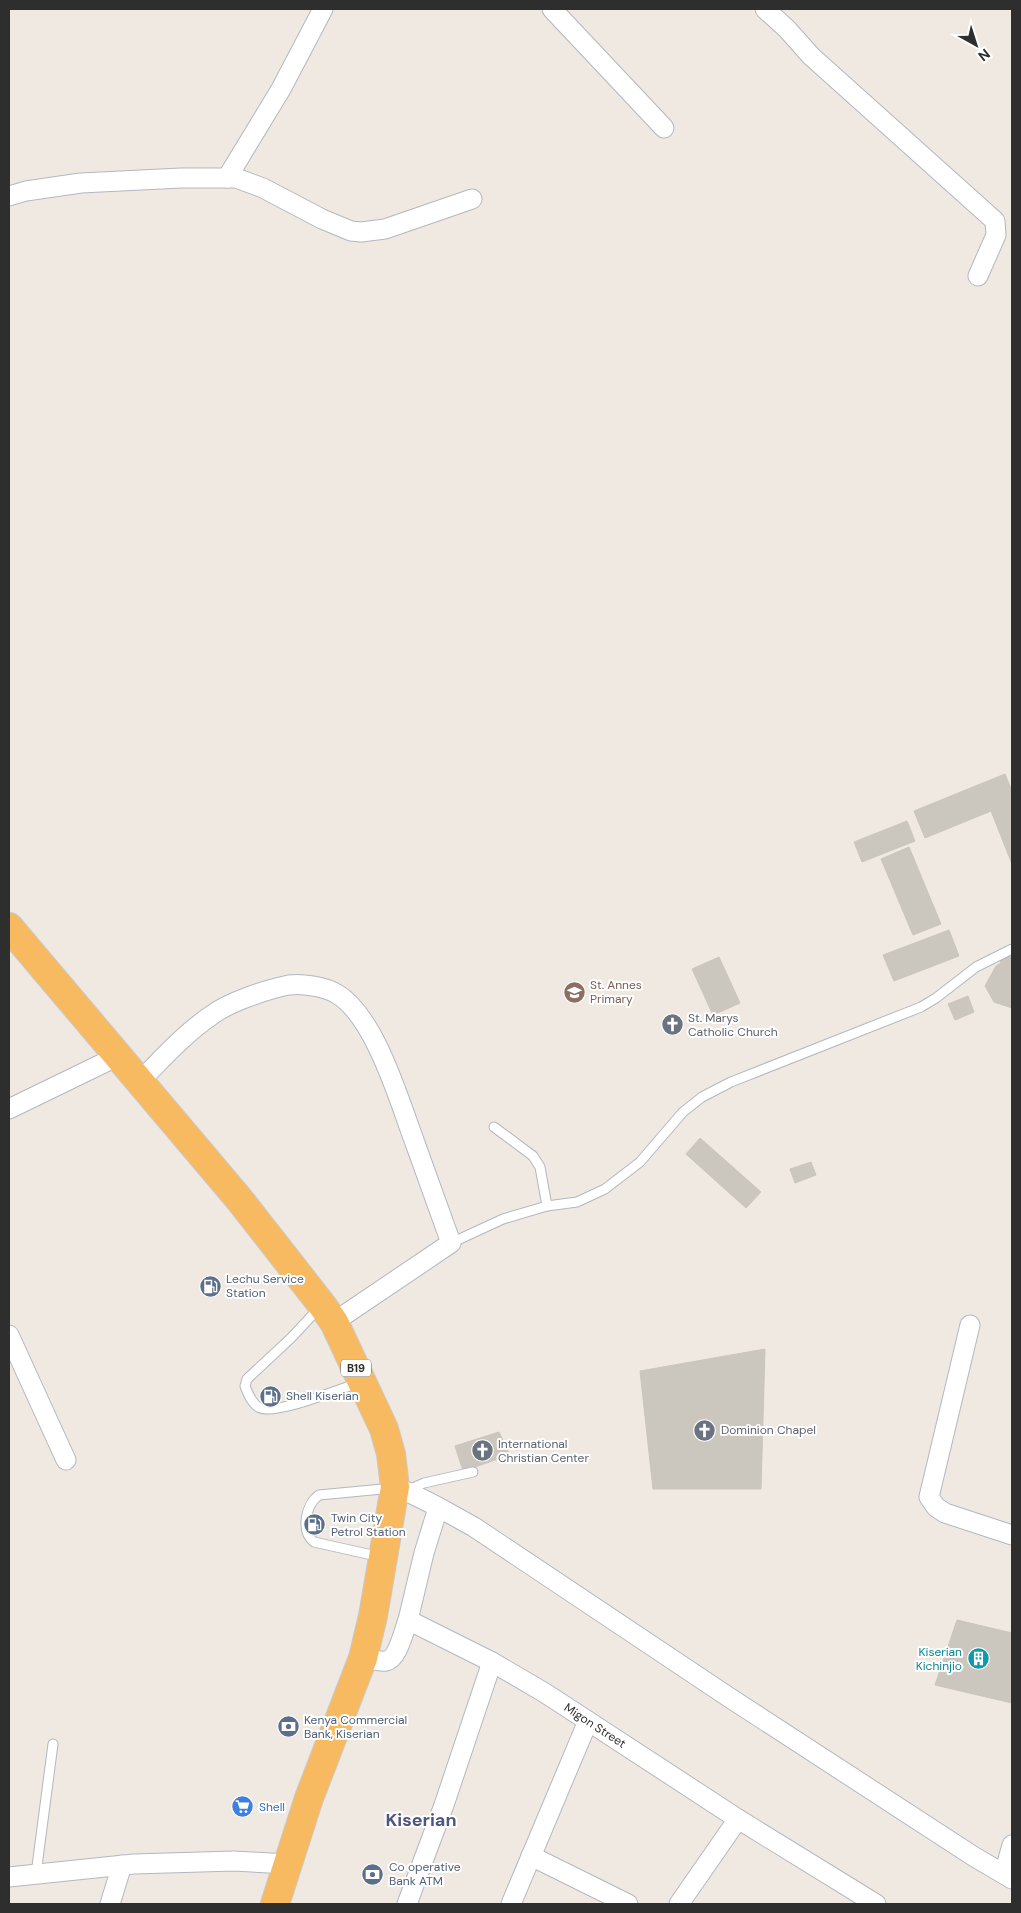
<svg xmlns="http://www.w3.org/2000/svg" width="1021" height="1913" viewBox="0 0 1021 1913" font-family="'DM Sans',sans-serif">
<style>
.building{fill:#cbc7bf;stroke:#cbc5ba}
.lines{fill:none;stroke-linecap:round;stroke-linejoin:round}
.service-casing{stroke:#b4b7c1;stroke-width:11}
.minor-casing{stroke:#b4b7c1;stroke-width:21}
.trunk-casing{stroke:#c9c9c9;stroke-width:30}
.service{stroke:#fff;stroke-width:9}
.minor{stroke:#fff;stroke-width:19}
.trunk{stroke:#f8ba60;stroke-width:28}
.labels{text-anchor:middle;stroke-width:4;stroke-linejoin:round;paint-order:stroke}
.shield{fill:#fff;stroke:#6d6d6d;stroke-width:1}
.shield-label{font-size:11px;font-weight:bold;fill:#2e2e2e}
.education-label{font-size:12px;fill:#785e54;stroke:#fff;text-anchor:start}
.worship-label{font-size:12px;fill:#5b616d;stroke:#fff;text-anchor:start}
.service-label{font-size:12px;fill:#4e5e75;stroke:#fff;text-anchor:start}
.culture-label{font-size:12px;fill:#0d838f;stroke:#fff;text-anchor:end}
.street-label{font-size:12px;fill:#2e2e2e;stroke:#fff}
.shop-label{font-size:12px;fill:#366cbe;stroke:#fff;text-anchor:start}
.district-label{font-size:18px;font-weight:bold;fill:#4d5680;stroke:#fff}
</style>
<rect width="100%" height="100%" fill="#efe9e1"/>
<g class="building">
<polygon points="1005,774 1012,791 1012,864 991,811 925,838 914,811"/>
<polygon points="907,821 915,841 862,862 854,842"/>
<polygon points="909,847 941,924 913,935 881,859"/>
<polygon points="949,930 959,956 894,981 883,955"/>
<polygon points="1010,956 1012,961 1012,1008 994,1002 985,986 996,966 1001,963 999,960"/>
<polygon points="719,957 740,1003 713,1015 692,969"/>
<polygon points="968,996 974,1012 955,1020 948,1004"/>
<polygon points="700,1138 761,1192 746,1208 686,1154"/>
<polygon points="811,1162 816,1175 795,1183 790,1169"/>
<polygon points="765,1349 761,1489 653,1489 640,1371"/>
<polygon points="499,1432 510,1455 463,1471 455,1446"/>
<polygon points="957,1620 1012,1633 1012,1703 935,1685"/>
</g>
<g class="lines">
<defs>
<g id="service">
<polyline points="494,1127 533,1156 540,1167 547,1206"/>
<polyline points="451,1243 503,1219 547,1206 577,1202 605,1189 640,1162 683,1112 702,1097 731,1082 921,1007 936,998 976,967 1012,949"/>
<path d="M 320,1307 L 291,1338 L 247,1379 L 245,1386 C 248,1394 252,1404 260,1408 C 276,1415 340,1389 358,1383"/>
<polyline points="408,1490 424,1483 473,1472"/>
<path d="M 381,1557 L 314,1542 C 300,1531 306,1504 319,1495 L 393,1488"/>
<polyline points="36,1874 53,1744"/>
</g>
<g id="minor">
<polyline points="552,9 664,128"/>
<polyline points="765,9 787,29 811,56 995,221 996,235 978,276"/>
<polyline points="227,178 281,89 323,9"/>
<polyline points="9,196 26,191 81,183 181,178 236,178 263,188 322,219 351,231 361,232 385,229 472,199"/>
<path d="M 139,1082 C 162,1059 185,1033 212,1015 C 229,1002 268,989 289,985 C 302,983 326,987 337,994 C 375,1016 400,1103 415,1143 C 427,1177 439,1210 451,1243 L 334,1322"/>
<polyline points="9,1109 118,1056"/>
<polyline points="970,1325 929,1497 936,1507 945,1513 1012,1535"/>
<polyline points="9,1335 66,1460"/>
<path d="M 395,1487 C 423,1497 448,1513 474,1527 L 727,1696 L 973,1856 L 1012,1879"/>
<path id="s1" d="M 438,1508 L 424,1553 L 408,1620 L 492,1662 L 545,1693 L 738,1819 L 876,1904"/>
<path d="M 363,1658 C 370,1659 379,1662 386,1661 C 398,1659 404,1630 408,1620"/>
<polyline points="531,1856 628,1904"/>
<polyline points="1004,1874 1012,1845"/>
<polyline points="9,1877 134,1864 234,1861 288,1864"/>
<polyline points="110,1904 122,1865"/>
<polyline points="407,1904 444,1805 492,1662"/>
<polyline points="511,1904 588,1721"/>
<polyline points="679,1904 738,1819"/>
</g>
<polyline id="trunk" points="9,927 239,1199 322,1305 334,1322 384,1429 391,1454 395,1487 373,1616 363,1658 309,1798 275,1904"/>
</defs>
<use href="#service" class="service-casing"/>
<use href="#minor" class="minor-casing"/>
<use href="#trunk" class="trunk-casing"/>
<use href="#service" class="service"/>
<use href="#minor" class="minor"/>
<use href="#trunk" class="trunk"/>
</g>
<defs>
<symbol id="school-disc" viewBox="-11 -11 22 22"><circle r="9.5" fill="#8d6e63" stroke="#fff"/><path d="M0-5L7-2L0 1L-7-2ZM-4 1L0 2.5L4 1V4Q0 6-4 4Z" fill="#fff"/></symbol>
<symbol id="church-disc" viewBox="-11 -11 22 22"><circle r="9.5" fill="#6b7280" stroke="#fff"/><path d="M-1.2-6h2.4v3.5h3.3v2.4h-3.3V6h-2.4V-.1h-3.3v-2.4h3.3Z" fill="#fff"/></symbol>
<symbol id="fuel-disc" viewBox="-11 -11 22 22"><circle r="9.5" fill="#5c6f8a" stroke="#fff"/><path d="M-5.5-6h7V0h2V4h1.3V-2.5L3-4.5l.8-.8L6-3V5H2.5V1h-1V6h-7ZM-4.2-4.7v3.2H.2V-4.7Z" fill="#fff"/></symbol>
<symbol id="building-disc" viewBox="-11 -11 22 22"><circle r="9.5" fill="#0f9aa8" stroke="#fff"/><path d="M-4-6H4V6H1V3H-1V6H-4ZM-2.5-4.3h1.7v1.8h-1.7ZM.8-4.3h1.7v1.8H.8ZM-2.5-1h1.7V.8h-1.7ZM.8-1h1.7V.8H.8Z" fill="#fff"/></symbol>
<symbol id="bank-disc" viewBox="-11 -11 22 22"><circle r="9.5" fill="#5c6f8a" stroke="#fff"/><path d="M-6-4H6V4H-6ZM0-2.3a2.3 2.3 0 1 0 0 4.6a2.3 2.3 0 1 0 0-4.6Z" fill="#fff"/></symbol>
<symbol id="supermarket-disc" viewBox="-11 -11 22 22"><circle r="9.5" fill="#3f7fe0" stroke="#fff"/><path d="M-6-5.5h2.5l.6 2H6L4.5 2H-2.5L-4.4-4H-6ZM-1.5 3.2a1.3 1.3 0 1 0 .1 0ZM3 3.2a1.3 1.3 0 1 0 .1 0Z" fill="#fff"/></symbol>
</defs>
<g fill-rule="evenodd">
<use href="#school-disc" x="562" y="980" width="25" height="25"/>
<use href="#church-disc" x="660" y="1012" width="25" height="25"/>
<use href="#fuel-disc" x="198" y="1274" width="25" height="25"/>
<use href="#fuel-disc" x="258" y="1384" width="25" height="25"/>
<use href="#church-disc" x="692" y="1418" width="25" height="25"/>
<use href="#church-disc" x="470" y="1438" width="25" height="25"/>
<use href="#fuel-disc" x="302" y="1512" width="25" height="25"/>
<use href="#building-disc" x="966" y="1646" width="25" height="25"/>
<use href="#bank-disc" x="276" y="1714" width="25" height="25"/>
<use href="#supermarket-disc" x="230" y="1794" width="25" height="25"/>
<use href="#bank-disc" x="360" y="1862" width="25" height="25"/>
</g>
<g class="labels">
<rect class="shield" x="341" y="1359.5" width="30" height="17" rx="4"/>
<g class="shield-label">
<text x="356" y="1372">B19</text>
</g>
<g class="education-label">
<text x="590" y="989">St. Annes<tspan x="590" dy="14">Primary</tspan></text>
</g>
<g class="worship-label">
<text x="688" y="1022">St. Marys<tspan x="688" dy="14">Catholic Church</tspan></text>
<text x="721" y="1434">Dominion Chapel</text>
<text x="498" y="1448">International<tspan x="498" dy="14">Christian Center</tspan></text>
</g>
<g class="service-label">
<text x="226" y="1283">Lechu Service<tspan x="226" dy="14">Station</tspan></text>
<text x="286" y="1400">Shell Kiserian</text>
<text x="331" y="1522">Twin City<tspan x="331" dy="14">Petrol Station</tspan></text>
<text x="304" y="1724">Kenya Commercial<tspan x="304" dy="14">Bank, Kiserian</tspan></text>
<text x="389" y="1871">Co operative<tspan x="389" dy="14">Bank ATM</tspan></text>
</g>
<g class="culture-label">
<text x="962" y="1656">Kiserian<tspan x="962" dy="14">Kichinjio</tspan></text>
</g>
<g class="street-label">
<text dy="4" stroke="none"><textPath href="#s1" startOffset="331">Migon Street</textPath></text>
</g>
<g class="shop-label">
<text x="259" y="1811">Shell</text>
</g>
<g class="district-label">
<text x="421" y="1826">Kiserian</text>
</g>
</g>
<rect width="1021" height="1913" fill="none" stroke="#2e2e2e" stroke-width="20"/>
<g transform="translate(976 45) rotate(141)" stroke="#ffffff" stroke-width="4" paint-order="stroke">
<path d="M0-4L9 19L0 12L-9 19Z" fill="#2e2e2e"/>
<text y="-8" font-size="14" font-weight="bold" text-anchor="middle" fill="#2e2e2e">N</text>
</g>
</svg>
